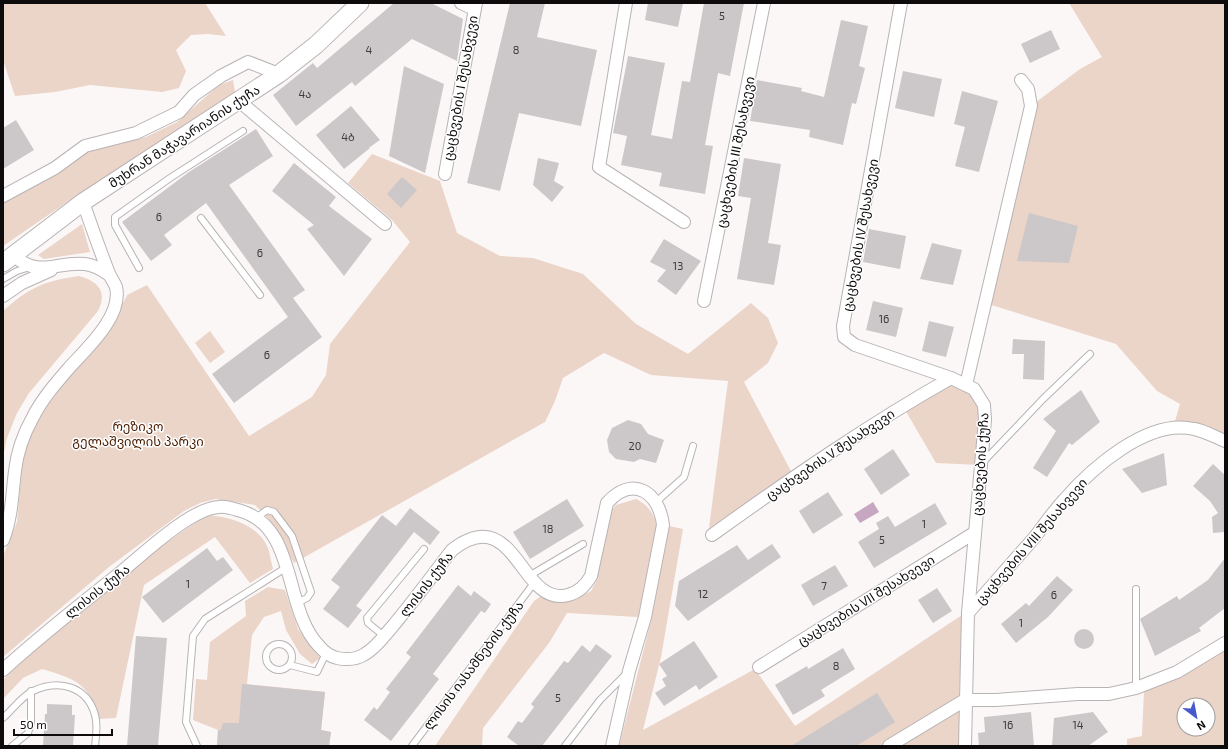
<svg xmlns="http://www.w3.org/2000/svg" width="1228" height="749" viewBox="0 0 1228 749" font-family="'Exo 2','Noto Sans Georgian',sans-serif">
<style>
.green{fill:#ebd4c8;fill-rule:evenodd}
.water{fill:#c6a6c1}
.building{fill:#ccc7c9}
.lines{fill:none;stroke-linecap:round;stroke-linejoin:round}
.lane-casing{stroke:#b8b3b4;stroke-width:8}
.street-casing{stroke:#b8b3b4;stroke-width:14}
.secondary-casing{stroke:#b8b3b4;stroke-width:19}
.lane{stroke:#fff;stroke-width:6}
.street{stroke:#fff;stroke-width:12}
.secondary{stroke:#fff;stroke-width:17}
.labels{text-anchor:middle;stroke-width:3;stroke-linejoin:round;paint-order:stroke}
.number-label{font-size:11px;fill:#3d3a3a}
.street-label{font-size:13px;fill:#0d0b0b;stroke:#fff}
.park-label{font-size:13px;fill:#4a1c00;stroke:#fff}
</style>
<rect width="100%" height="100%" fill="#fcf7f7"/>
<g class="green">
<polygon points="3,3 205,3 226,36 208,34 191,35 176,50 186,71 179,88 162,92 90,85 55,92 15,96 3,60"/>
<polygon points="1069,3 1225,3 1225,441 1173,428 1180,404 1157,391 1116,344 985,303 1031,106 1080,69 1102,57"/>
<polygon points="233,80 235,92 76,196 3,246 3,201 60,172 87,150 146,137 177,122 219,85"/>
<polygon points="372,154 440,181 457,233 500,256 533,258 583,274 636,324 688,354 751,303 768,318 778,343 768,363 744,382 792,473 709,528 728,381 651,375 604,353 563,378 555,401 545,422 294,563 268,518 255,505 215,499 200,503 184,511 109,567 3,657 3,556 17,522 24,447 35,420 54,392 112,326 127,295 147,285 249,436 312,397 326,375 330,344 410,242 392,220 348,183"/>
<polygon points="82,224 90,252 44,259 38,255"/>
<path d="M 79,276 C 98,281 108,292 98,311 L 29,393 L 17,413 L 7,438 L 3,457 L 3,311 C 30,287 44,281 79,276 Z"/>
<polygon points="210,331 225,352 210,363 195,343"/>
<polygon points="951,378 979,396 981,465 936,463 904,408"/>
<path d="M 636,499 C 649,505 656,516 657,531 L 638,617 L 567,613 L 549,643 L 483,728 L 482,746 L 435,746 L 534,601 L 541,596 L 551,601 L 578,598 L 591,591 L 597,580 L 610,512 L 616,505 Z"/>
<path d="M 208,515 C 230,517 259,525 268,548 C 270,554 271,562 273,569 L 250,583 L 215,537 L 144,585 L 116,718 L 98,719 C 90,683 75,679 42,669 L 23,678 L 3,699 L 3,680 C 65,620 135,561 208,515 Z"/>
<polygon points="669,526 683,529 661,657 643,730 755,669 795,726 962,615 959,700 881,746 619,746 651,621"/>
<polygon points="268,587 285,590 298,629 320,658 312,664 300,654 286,630 281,611 264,617 252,635 247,684 325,692 321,730 331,732 329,746 217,746 218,730 193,720 196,679 207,680 210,642 246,616 245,601"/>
<path d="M 1225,643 L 1225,746 L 1127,746 L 1127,739 L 1142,736 L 1144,691 ZM 1184,705 L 1208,705 L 1208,729 L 1184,729 Z"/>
<polygon points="965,700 965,746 889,746"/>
</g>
<polygon class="water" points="873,502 879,512 860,523 854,514"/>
<g class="building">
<polygon points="394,3 431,3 463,19 457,61 412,39 355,86 352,82 296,126 273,95 313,63 317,68"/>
<polygon points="510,3 545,3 537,37 597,50 581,126 519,113 500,191 467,183"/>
<polygon points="648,3 683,3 678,27 645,20"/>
<polygon points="704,3 744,3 730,76 718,73 705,145 713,146 705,194 659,186 662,173 621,165 627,136 613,133 628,56 665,63 651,135 672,139 682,81 690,82"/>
<polygon points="841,20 868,26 859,66 865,68 856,104 852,103 843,145 809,137 810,130 750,121 757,80 802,88 801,91 824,97"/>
<polygon points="1051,30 1060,49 1030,63 1021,44"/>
<polygon points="404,66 444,84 425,173 389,156"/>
<polygon points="903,71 942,79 934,117 895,108"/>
<polygon points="962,91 998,101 979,172 955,166 965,127 954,124"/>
<polygon points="351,106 380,140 370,147 369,147 370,148 344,169 316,135"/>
<polygon points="16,120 34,150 3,169 3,128"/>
<polygon points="256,129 273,156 229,185 305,290 293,298 322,337 234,403 212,374 288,317 206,203 164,235 172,245 151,261 122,222 189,172"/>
<polygon points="538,158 559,163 554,181 564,187 552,202 533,185"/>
<polygon points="744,158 781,164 768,243 781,245 774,285 737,279 751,198 738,196"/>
<polygon points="294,163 336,197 329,206 372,239 344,276 307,229 314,225 272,191"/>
<polygon points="402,177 417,190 401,208 387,194"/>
<polygon points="1029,213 1078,226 1069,263 1017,261"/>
<polygon points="869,229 906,236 900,269 863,262"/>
<polygon points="664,239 701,261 676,295 657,281 666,270 650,262"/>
<polygon points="932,243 962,250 953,285 920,279"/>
<polygon points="873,301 903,308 896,337 866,330"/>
<polygon points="929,321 954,327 946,357 922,351"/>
<polygon points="1013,339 1045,341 1044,380 1023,379 1024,354 1012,354"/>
<polygon points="1081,390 1100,422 1072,445 1069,443 1047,477 1033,468 1056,431 1043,419"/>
<polygon points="628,420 641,424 648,434 664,440 656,463 640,459 634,462 616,459 609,452 607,440 612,428"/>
<polygon points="893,449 910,475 881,495 864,469"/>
<polygon points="1164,453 1167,485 1142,493 1122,469"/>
<polygon points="1213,464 1225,475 1225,532 1213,533 1212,517 1218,513 1210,501 1193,486"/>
<polygon points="828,492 843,515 813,534 799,511"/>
<polygon points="567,499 584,526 530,559 513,532"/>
<polygon points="935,503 947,524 874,568 858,542 879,529 876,523 888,516 895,527"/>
<polygon points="410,508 440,532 430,545 414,532 356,606 362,610 348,628 323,609 340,587 331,580 382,515 396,526"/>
<polygon points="772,544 781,557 688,621 675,606 679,581 737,545 748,560"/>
<polygon points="207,548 217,561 223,557 233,570 163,623 142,597"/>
<polygon points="1225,558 1225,608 1199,628 1201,631 1155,656 1140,619 1177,596 1179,600 1208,580"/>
<polygon points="835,565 848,586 813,606 801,585"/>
<polygon points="1057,576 1073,590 1048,617 1016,643 1001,624 1026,603 1029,606"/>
<polygon points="458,585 471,596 474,591 491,604 485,613 481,611 433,674 439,679 391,741 364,720 374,707 377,710 390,692 386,689 411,657 406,653"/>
<polygon points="937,588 952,611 933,623 918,600"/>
<circle cx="1084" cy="639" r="10"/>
<polygon points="136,636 167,638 158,746 127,746"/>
<polygon points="694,641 718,677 699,690 696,685 664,706 655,693 666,686 662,679 667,676 659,664"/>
<polygon points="596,644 612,656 542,746 519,746 507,737 518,721 522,723 534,707 531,704 564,661 568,663 582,645 590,652"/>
<polygon points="843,648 855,669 821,690 825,696 793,715 775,685 807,666 808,669"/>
<polygon points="242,684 325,692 321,730 331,732 329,746 217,746 218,730 221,730 223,723 239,723"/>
<polygon points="877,693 895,722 871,737 856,746 791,746"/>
<polygon points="47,704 72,705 72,715 75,715 73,746 43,746 45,714 47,714"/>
<polygon points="1031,712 1034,746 979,746 978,733 985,732 984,717"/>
<polygon points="1093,712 1108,732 1088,746 1052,746 1054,718"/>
</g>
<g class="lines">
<defs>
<g id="lane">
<polyline points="201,218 260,295"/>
<polyline points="139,268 115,225 115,217 170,178 243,131"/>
<polyline points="3,279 17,271 30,267"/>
<polyline points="983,462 1043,399 1090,354"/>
<polyline points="656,502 684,477 693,446"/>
<polyline points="256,518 267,510 274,512 292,536 311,592 307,598 297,603"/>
<polyline points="529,576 583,544"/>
<polyline points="1136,589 1136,688"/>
<polyline points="384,636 368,623 367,618 424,549"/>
<circle cx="279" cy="657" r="13"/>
<polyline points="290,665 317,672 326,653"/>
<path d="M 3,718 C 12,710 22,696 33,691 C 59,679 87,686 95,715 C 98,725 96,736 95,746"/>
<polyline points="12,746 28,733 31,723 31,691"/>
<polyline points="197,746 186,722 193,636 205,619 287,567"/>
<polyline points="412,746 534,583"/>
<polyline points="565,746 600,700 627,673"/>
</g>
<g id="street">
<polyline points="461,3 474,9"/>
<polyline points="626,3 599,167 684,222"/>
<polyline points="901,3 843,326 844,337 855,345 951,378 974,389 984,405 985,420 968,613 965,746"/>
<polyline points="239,101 385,224"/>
<polyline points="445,174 476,3"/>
<polyline points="3,196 55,168 85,146 136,133 179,112 194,95 221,76 248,62 279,74"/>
<path d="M 13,255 C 40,279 55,261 85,264 C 94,265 101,269 108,274"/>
<polyline points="3,296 22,283 51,270"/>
<polyline points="704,301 764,3"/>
<polyline points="966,385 1031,106 1028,89 1021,80"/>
<path d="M 712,535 C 790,479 868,425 951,378"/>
<path d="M 3,540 C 12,517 12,495 15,471 C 17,453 24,433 33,417 C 42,399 56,383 69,368 C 86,349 123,316 116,287 C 114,282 110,277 108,271 C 99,248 91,225 83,202"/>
<path d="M 968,613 C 990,588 1012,563 1034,538 C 1044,525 1053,512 1064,500 C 1092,468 1148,418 1194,429 C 1205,431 1215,437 1225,441"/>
<polyline points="759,667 974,533"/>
<path d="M 3,670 C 39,637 77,607 115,577 C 139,558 190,508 219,507 C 226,506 234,509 241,511 C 298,528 283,609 319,646 C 324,652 329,656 337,658 C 347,660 356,660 365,654 C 376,648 384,636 392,627 C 413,602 432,576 452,550 C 516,500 520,608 568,595 C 579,592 585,586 591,576 L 607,503 C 632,475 659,491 663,525 L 645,617 L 629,671 L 612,746"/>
<polyline points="889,746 965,700 996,700 1078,694 1109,694 1136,688 1177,672 1225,643"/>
</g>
<polyline id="secondary" points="3,263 83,202 279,74 316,45 360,3"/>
</defs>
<use href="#lane" class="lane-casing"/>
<use href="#street" class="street-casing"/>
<use href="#secondary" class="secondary-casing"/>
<use href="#lane" class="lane"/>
<use href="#street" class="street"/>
<use href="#secondary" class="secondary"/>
</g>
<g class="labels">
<g class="number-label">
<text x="722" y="20">5</text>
<text x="369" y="54">4</text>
<text x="516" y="54">8</text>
<text x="305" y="98">4ა</text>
<text x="348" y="141">4ბ</text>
<text x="159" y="221">6</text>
<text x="260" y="257">6</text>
<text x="678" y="270">13</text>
<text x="884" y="323">16</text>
<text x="267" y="359">6</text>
<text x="635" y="450">20</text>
<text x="924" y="528">1</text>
<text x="548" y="533">18</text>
<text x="882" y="544">5</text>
<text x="188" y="588">1</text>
<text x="824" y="590">7</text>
<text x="703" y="598">12</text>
<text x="1054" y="599">6</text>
<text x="1021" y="627">1</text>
<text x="836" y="670">8</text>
<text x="558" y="702">5</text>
<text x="1008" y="729">16</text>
<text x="1078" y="729">14</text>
</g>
<g class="street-label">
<text transform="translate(460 88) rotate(-80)" y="5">ცაცხვების I შესახვევი</text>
<text transform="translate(184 136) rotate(-33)" y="5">მუხრან მაჭავარიანის ქუჩა</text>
<text transform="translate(735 152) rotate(-79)" y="5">ცაცხვების III შესახვევი</text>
<text transform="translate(860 235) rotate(-80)" y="5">ცაცხვების IV შესახვევი</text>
<text transform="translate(830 454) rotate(-34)" y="5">ცაცხვების V შესახვევი</text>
<text transform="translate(980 464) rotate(-86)" y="5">ცაცხვების ქუჩა</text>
<text transform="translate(1031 541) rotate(-49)" y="5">ცაცხვების VIII შესახვევი</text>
<text transform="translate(426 584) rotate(-52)" y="5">ლისის ქუჩა</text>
<text transform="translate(97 591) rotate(-38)" y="5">ლისის ქუჩა</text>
<text transform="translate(866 600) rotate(-32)" y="5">ცაცხვების VII შესახვევი</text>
<text transform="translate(473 665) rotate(-53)" y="5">ლისის იასამნების ქუჩა</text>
</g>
<g class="park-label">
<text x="138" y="431">რეზიკო<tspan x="138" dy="15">გელაშვილის პარკი</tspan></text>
</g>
</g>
<rect width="1228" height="749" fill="none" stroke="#0d0b0b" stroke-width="8"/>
<g transform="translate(1196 717) rotate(148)"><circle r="19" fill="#ffffff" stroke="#9e9d9d"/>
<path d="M0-3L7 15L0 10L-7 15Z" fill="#4757cc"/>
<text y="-6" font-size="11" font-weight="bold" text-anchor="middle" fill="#0d0b0b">N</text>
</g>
<path d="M14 729v6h98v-6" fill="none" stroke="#0d0b0b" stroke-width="2"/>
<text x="20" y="729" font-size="12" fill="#0d0b0b" stroke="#ffffff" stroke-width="3" paint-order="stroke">50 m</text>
</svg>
